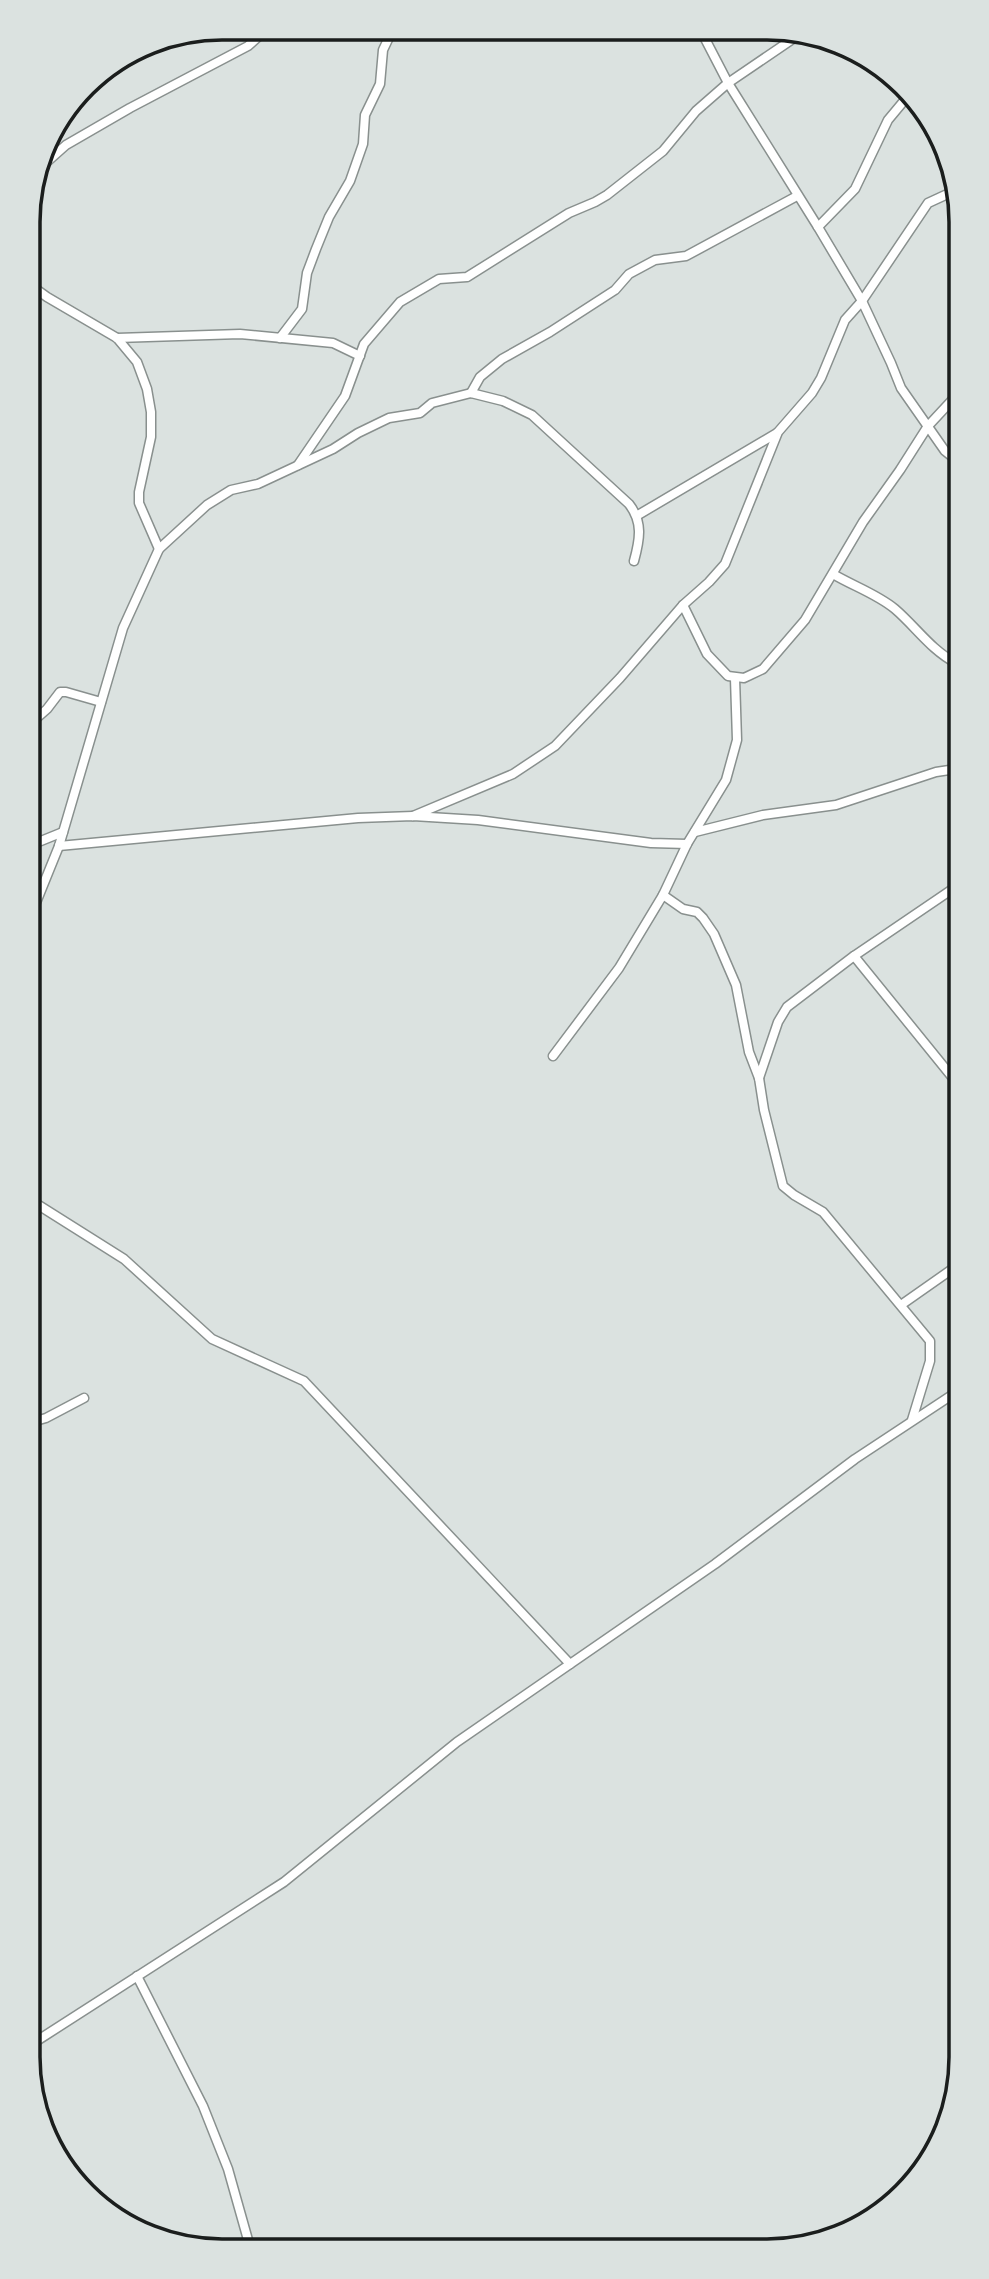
<svg xmlns="http://www.w3.org/2000/svg" width="989" height="2279" viewBox="0 0 989 2279" font-family="Lato,sans-serif">
<style>
.lines{fill:none;stroke-linecap:round;stroke-linejoin:round}
.street-casing{stroke:#89908e;stroke-width:11}
.street{stroke:#fff;stroke-width:8}
.rim{fill:none;stroke:#1b1e1d;stroke-width:3.5}
</style>
<rect width="100%" height="100%" fill="#dbe2e0"/>
<g class="lines">
<defs>
<g id="street">
<polyline points="701,31 728,83 818,227 862,301 891,363 901,388 945,451 955,459"/>
<polyline points="39,169 66,145 130,108 248,46 268,28"/>
<polyline points="818,227 855,189 888,120 908,96"/>
<polyline points="29,284 47,297 117,338 137,362 147,389 151,412 151,437 139,492 139,503 159,549"/>
<polyline points="117,338 240,334 333,343 360,356"/>
<polyline points="280,338 302,309 307,273 316,249 329,217 350,181 363,144 365,115 380,84 383,50 393,29"/>
<polyline points="471,393 480,377 502,359 550,332 615,290 629,274 655,260 686,256 797,196"/>
<polyline points="298,465 345,396 364,344 400,302 439,279 467,277 569,213 595,202 607,195 663,151 696,111 728,83 803,32"/>
<polyline points="638,515 777,433"/>
<path d="M 833,574 C 853,586 877,594 895,609 C 916,627 931,650 956,663"/>
<polyline points="683,605 707,654 728,676 744,678 763,669 805,620 863,522 900,470 928,426 955,397"/>
<polyline points="30,724 47,709 60,692 66,692 101,702"/>
<polyline points="413,816 513,774 555,746 620,678 683,605 709,582 725,564 778,432 812,393 821,378 845,320 862,301 928,203 954,191"/>
<polyline points="695,832 763,815 836,805 936,772 956,769"/>
<polyline points="31,845 63,832"/>
<polyline points="59,846 358,818 413,816 478,820 651,843 687,844"/>
<polyline points="663,895 683,909 697,912 703,918 714,934 736,985 749,1052 759,1078 764,1110 783,1186 794,1195 823,1212 930,1341 930,1361 912,1420"/>
<path d="M 31,915 L 59,846 L 123,628 L 159,549 L 207,505 L 231,490 L 258,484 L 333,449 L 358,433 L 389,418 L 420,413 L 432,403 L 471,393 L 503,401 L 532,415 L 629,504 C 643,522 640,539 634,561"/>
<polyline points="854,956 957,1083"/>
<polyline points="553,1056 619,968 663,895 687,844 726,780 737,740 735,678"/>
<polyline points="759,1078 778,1022 787,1007 854,956 957,886"/>
<polyline points="32,1201 124,1259 212,1339 304,1381 570,1664"/>
<polyline points="901,1305 958,1265"/>
<polyline points="32,1422 46,1418 84,1398"/>
<polyline points="137,1976 203,2106 228,2169 250,2247"/>
<polyline points="35,2042 284,1882 457,1742 715,1564 855,1459 958,1391"/>
</g>
</defs>
<use href="#street" class="street-casing"/>
<use href="#street" class="street"/>
</g>
<path d="M0 0H989V2279H0ZM222 40H767A182 182 0 0 1 949 222V2057A182 182 0 0 1 767 2239H222A182 182 0 0 1 40 2057V222A182 182 0 0 1 222 40Z" fill="#dbe2e0" fill-rule="evenodd"/>
<path class="rim" d="M222 40H767A182 182 0 0 1 949 222V2057A182 182 0 0 1 767 2239H222A182 182 0 0 1 40 2057V222A182 182 0 0 1 222 40Z"/>
</svg>
